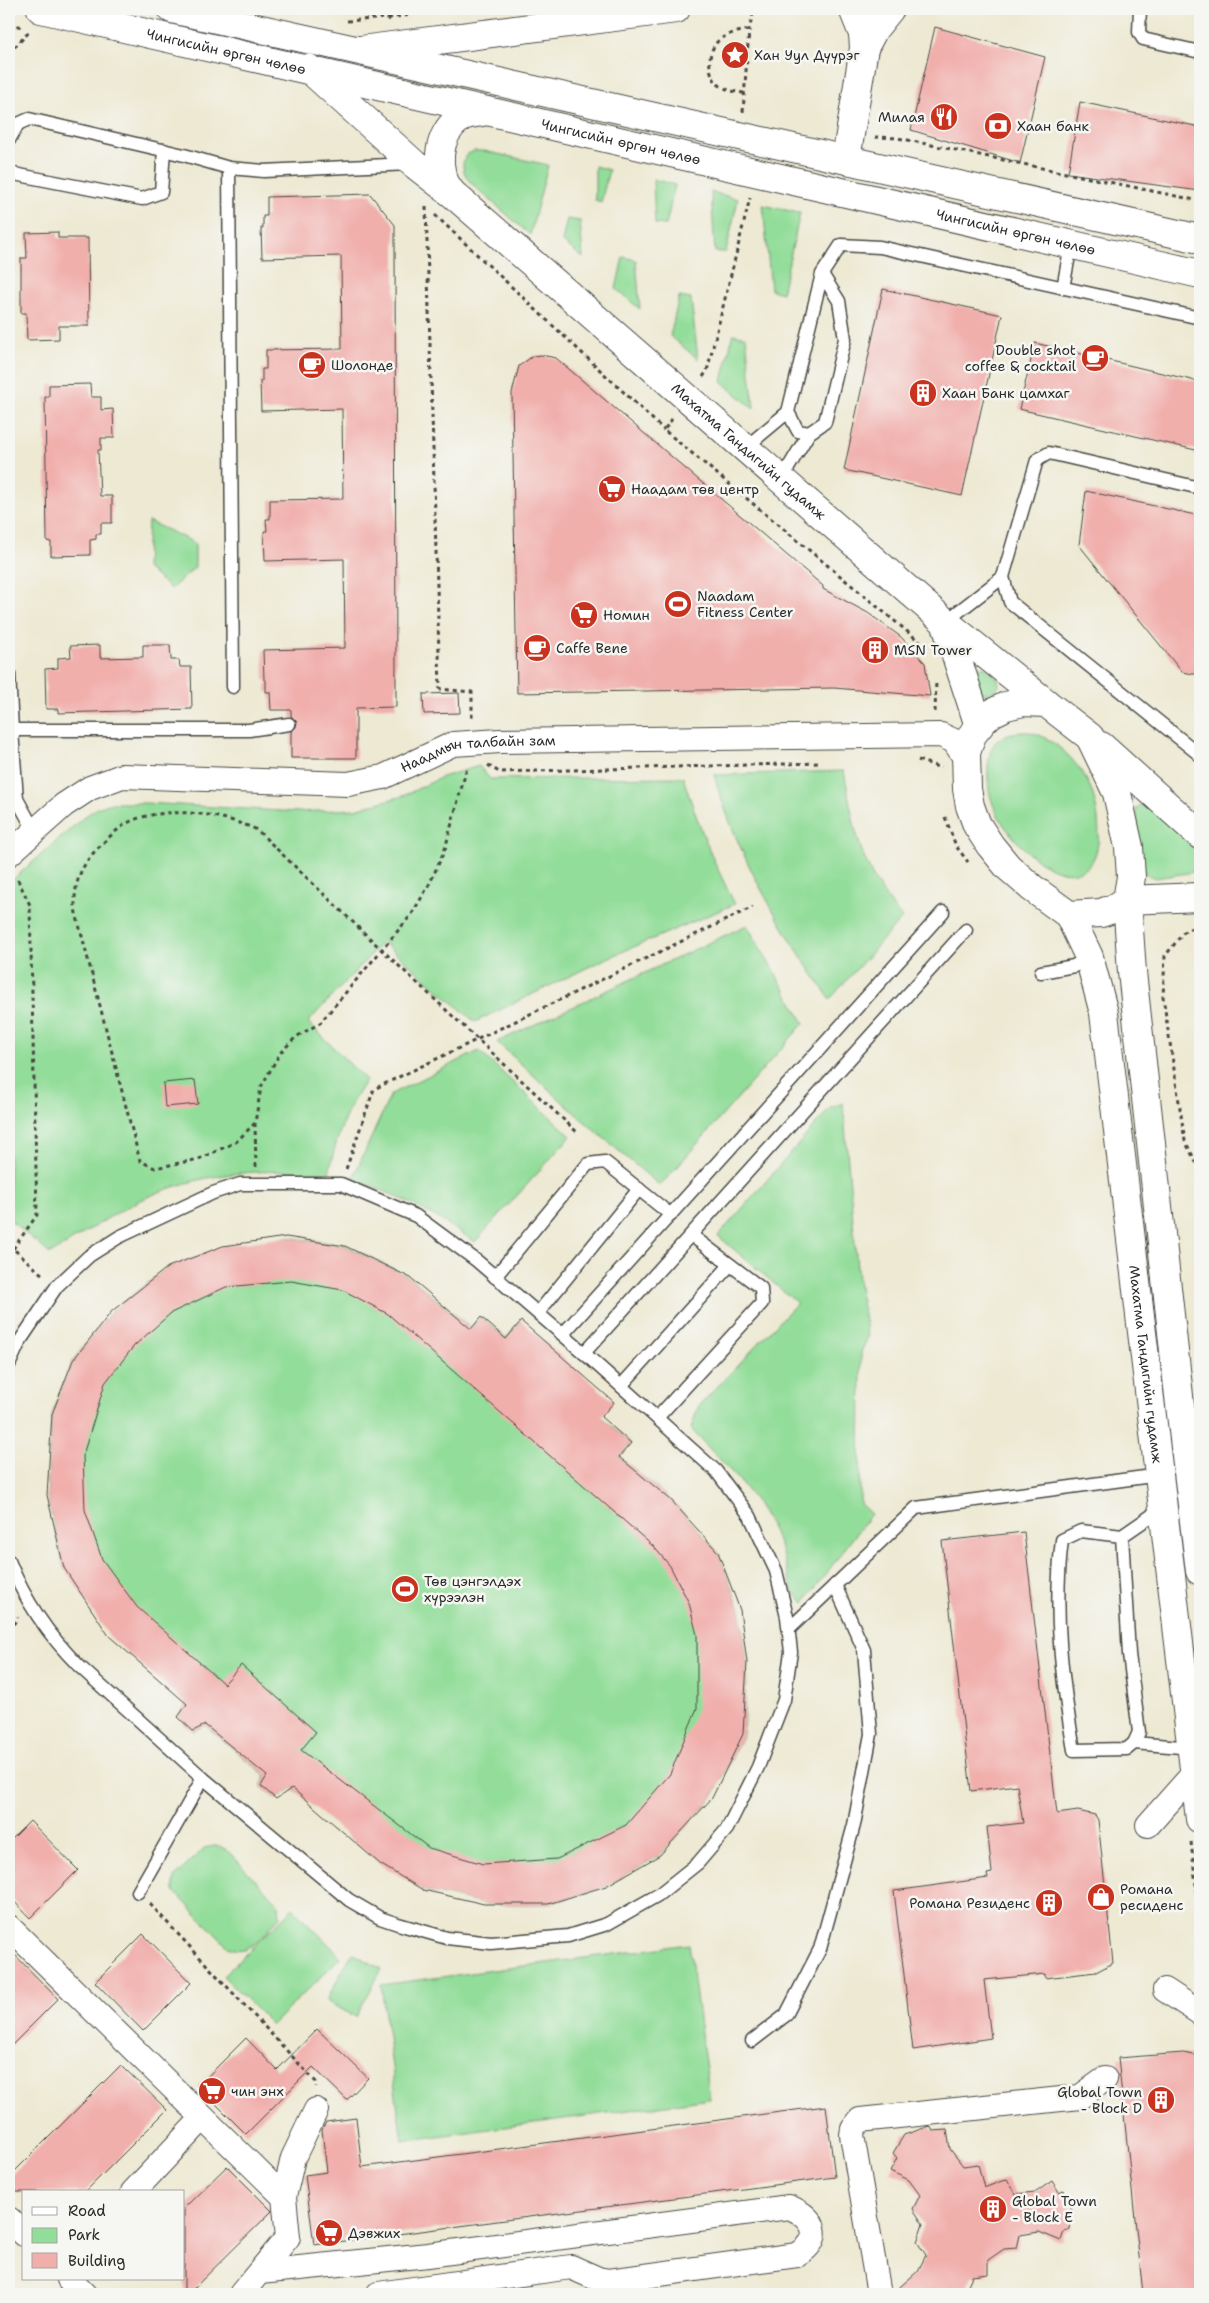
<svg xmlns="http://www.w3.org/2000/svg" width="1209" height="2303" viewBox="0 0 1209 2303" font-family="'Shantell Sans',sans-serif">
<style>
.green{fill:#92dd99;stroke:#5e8462}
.building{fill:#f1afac;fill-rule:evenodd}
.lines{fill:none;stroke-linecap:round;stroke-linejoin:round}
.service-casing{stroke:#484844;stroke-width:15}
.minor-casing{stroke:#484844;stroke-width:26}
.secondary-casing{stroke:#484844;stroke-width:30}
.trunk-casing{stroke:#484844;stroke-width:30}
.path{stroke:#484844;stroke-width:3;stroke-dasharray:4 4;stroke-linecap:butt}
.service{stroke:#fff;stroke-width:12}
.minor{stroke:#fff;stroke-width:24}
.secondary{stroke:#fff;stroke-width:28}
.trunk{stroke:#fff;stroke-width:28}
.labels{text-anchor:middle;stroke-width:5;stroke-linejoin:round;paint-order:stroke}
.street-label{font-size:14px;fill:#2b2b2b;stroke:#f6f6f2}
.poi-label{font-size:14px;fill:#2b2b2b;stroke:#f6f6f2;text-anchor:start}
</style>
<rect width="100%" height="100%" fill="#f6f6f2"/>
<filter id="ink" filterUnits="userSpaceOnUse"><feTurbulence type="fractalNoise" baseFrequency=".02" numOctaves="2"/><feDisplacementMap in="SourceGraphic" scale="10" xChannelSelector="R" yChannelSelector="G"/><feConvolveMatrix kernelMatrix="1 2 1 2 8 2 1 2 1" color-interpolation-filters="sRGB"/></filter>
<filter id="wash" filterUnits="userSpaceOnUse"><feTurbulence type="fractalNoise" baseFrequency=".0096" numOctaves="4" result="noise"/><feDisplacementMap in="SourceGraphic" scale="20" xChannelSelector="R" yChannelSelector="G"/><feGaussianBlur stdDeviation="1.12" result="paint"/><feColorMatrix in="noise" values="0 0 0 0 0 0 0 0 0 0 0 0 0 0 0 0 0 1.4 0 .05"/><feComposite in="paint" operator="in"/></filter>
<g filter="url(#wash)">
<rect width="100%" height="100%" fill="#ede9d3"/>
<g class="green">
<path d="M 484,151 L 548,165 L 530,235 L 472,184 C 464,175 460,167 466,155 L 474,151 Z"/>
<polygon points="595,166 609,170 601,202 595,200"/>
<polygon points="653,179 675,185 666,225 655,224"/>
<polygon points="711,192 738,199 726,252 715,252"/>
<polygon points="763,205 800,213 782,293 771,290"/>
<polygon points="567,219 580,221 583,258 562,241"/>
<polygon points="623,257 636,260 640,309 616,289"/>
<polygon points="679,297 691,299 698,359 670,336"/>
<polygon points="733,334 746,337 754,409 722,382"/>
<polygon points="148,521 195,543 195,567 171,589 146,568"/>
<path d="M 978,667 L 985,667 L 998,679 L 999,685 C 993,693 989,694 979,692 L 974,671 Z"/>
<path d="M 1029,732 C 1054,736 1082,766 1091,789 C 1101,815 1109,880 1063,872 C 1038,868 1004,832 995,809 C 990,799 988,787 988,776 C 987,745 996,731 1029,732 Z"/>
<path d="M 479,766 L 490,779 L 683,777 C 697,821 713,863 735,904 L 603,960 L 475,1022 L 383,942 L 308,1022 L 366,1080 C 346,1109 336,1138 329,1173 C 255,1168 188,1172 122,1210 C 97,1224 74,1240 50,1254 L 9,1219 L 9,883 L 84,817 L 97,808 L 112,803 L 145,803 L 298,812 L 355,809 L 403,796 L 442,777 Z"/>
<path d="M 844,771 C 850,802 854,836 868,866 C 876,885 889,901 902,918 L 830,999 C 782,930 737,857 714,775 Z"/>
<polygon points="1141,804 1150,806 1200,849 1200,871 1156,878 1146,875 1141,864 1136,809"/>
<polygon points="747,925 804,1023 660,1186 578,1116 497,1042"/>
<path d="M 479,1051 L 571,1136 L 475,1242 C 433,1214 401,1195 352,1180 L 391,1094 Z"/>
<polygon points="843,1103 858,1280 868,1337 861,1352 860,1504 871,1514 804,1603 793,1592 780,1546 770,1524 757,1503 739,1480 691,1429 698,1407 797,1303 718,1236 830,1108"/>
<polygon points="286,1237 345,1245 411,1278 471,1328 481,1317 506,1338 521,1321 601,1417 631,1443 619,1457 671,1500 718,1552 740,1610 747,1662 743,1734 712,1798 660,1855 606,1886 548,1904 484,1904 423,1890 292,1788 276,1799 261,1786 266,1776 205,1725 193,1731 178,1717 187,1704 64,1568 47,1495 52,1414 73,1360 112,1311 168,1267"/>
<path d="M 214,1846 L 222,1847 L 228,1851 L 279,1905 L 280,1915 L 277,1920 C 265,1933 248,1958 228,1947 L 174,1891 L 174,1882 L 176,1876 L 204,1848 Z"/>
<polygon points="293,1908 341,1957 272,2025 223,1976"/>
<polygon points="689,1944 710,2099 402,2141 381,1985"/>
<polygon points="352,1953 382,1969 356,2017 326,2001"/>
</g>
<g id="blocks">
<g class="building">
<polygon points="935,27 1045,57 1020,163 911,130"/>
<polygon points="1080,102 1200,127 1200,191 1068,173"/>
<polygon points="370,194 395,225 396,707 356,708 356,758 291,758 291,732 296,727 297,722 291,716 291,710 271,710 270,692 266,692 266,680 264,680 263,650 345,648 344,559 265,561 264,531 267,531 266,519 270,519 270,500 343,499 342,409 261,411 260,381 262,381 262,369 266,369 266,350 342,349 341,256 262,258 261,228 263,228 263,216 267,216 267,197"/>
<polygon points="58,232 58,238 88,238 89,326 59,326 59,339 27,340 26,313 21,313 21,258 27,258 26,233"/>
<polygon points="883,289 1002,315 962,496 844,470"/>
<polygon points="1035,343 1200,382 1200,451 1019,409"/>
<polygon points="541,355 556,358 823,586 823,589 868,613 901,637 925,663 930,696 834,688 517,693 512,393 519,366 533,356"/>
<polygon points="90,384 91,397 101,397 101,410 113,409 114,438 101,438 101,450 98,450 100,496 112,496 112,523 101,523 101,534 96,534 96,539 90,540 90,555 51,556 51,542 47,541 45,397 49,397 49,385"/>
<polygon points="1086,491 1200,516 1200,675 1182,672 1079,545"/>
<polygon points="100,645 100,658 143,657 143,645 170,645 171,660 179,660 180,667 191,667 192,709 58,713 58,709 46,709 45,669 58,668 58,658 71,657 70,646"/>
<polygon points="459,693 460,713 424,714 423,694"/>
<polygon points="195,1080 198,1104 165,1107 163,1083"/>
<path d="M 286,1237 L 345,1246 L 411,1278 L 471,1329 L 481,1317 L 506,1339 L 521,1321 L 614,1402 L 601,1417 L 631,1443 L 619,1457 L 671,1500 L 718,1552 L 740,1610 L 747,1662 L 743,1734 L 712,1798 L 660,1855 L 606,1886 L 548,1904 L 484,1904 L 423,1890 L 380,1864 L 292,1788 L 276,1799 L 261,1786 L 267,1776 L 205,1725 L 193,1731 L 178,1717 L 187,1704 L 109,1636 L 64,1568 L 47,1495 L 52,1414 L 73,1360 L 112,1311 L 168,1267 L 223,1246 ZM 291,1281 L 343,1290 L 388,1314 L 654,1547 L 670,1566 L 689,1603 L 697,1635 L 697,1708 L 670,1774 L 626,1825 L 557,1859 L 483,1864 L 429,1848 L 301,1750 L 316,1732 L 241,1665 L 224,1684 L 137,1607 L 102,1559 L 85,1510 L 83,1455 L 105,1383 L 134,1346 L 171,1313 L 226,1287 Z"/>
<polygon points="1024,1532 1057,1814 1078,1811 1095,1815 1098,1820 1113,1963 1096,1972 1045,1978 1045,1974 984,1980 991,2038 913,2050 894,1891 988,1878 987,1874 992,1873 987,1827 1023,1823 1017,1785 971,1791 942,1541"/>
<polygon points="30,1821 78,1870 30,1918 9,1896 9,1842"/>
<polygon points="143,1934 191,1983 143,2031 95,1982"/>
<polygon points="9,1949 58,1999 9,2048"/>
<polygon points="317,2029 368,2078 347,2100 313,2067 246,2134 198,2086 246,2038 277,2070"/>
<polygon points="1183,2053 1200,2056 1200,2294 1143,2294 1118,2058"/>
<polygon points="121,2065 167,2110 85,2192 17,2192 9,2184 9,2177"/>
<polygon points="826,2106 835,2177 314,2245 305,2175 327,2172 322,2130 326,2122 356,2118 362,2167"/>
<polygon points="930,2126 933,2131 947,2130 950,2149 963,2166 978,2164 984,2188 1007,2179 1016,2194 1036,2192 1052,2181 1059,2192 1064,2190 1072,2210 1070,2229 1064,2231 1061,2241 1039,2232 1020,2235 1017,2248 1004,2249 988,2260 988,2274 972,2276 964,2294 892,2294 918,2271 926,2255 917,2242 923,2224 913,2209 920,2195 909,2180 890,2171 897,2158 893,2153 904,2135"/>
<polygon points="227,2166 272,2211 188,2294 184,2294 184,2208"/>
</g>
</g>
</g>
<g filter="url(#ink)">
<use href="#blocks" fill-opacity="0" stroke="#484844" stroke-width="1"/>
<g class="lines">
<defs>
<g id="service">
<polyline points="1140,9 1139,32 1143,39 1200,52"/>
<polyline points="9,140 18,124 29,119 184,155 229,168 264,171 409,164"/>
<polyline points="229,168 233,687"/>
<polyline points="9,173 142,199 161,192 164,150"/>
<polyline points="822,274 839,301 845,339 825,422 809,433 798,431 788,412 822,274 841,245 880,247 1200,318"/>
<polyline points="1063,288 1071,245"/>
<polyline points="745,448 788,412"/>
<polyline points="781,480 809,433"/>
<polyline points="1200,488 1049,453 1037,460 1003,577 1010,602 1200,755"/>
<polyline points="945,622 1003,577"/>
<polyline points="9,673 12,730 249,730 289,724"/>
<polyline points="12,730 17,799 34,830"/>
<polyline points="1041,972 1074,966 1089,957"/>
<polyline points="495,1277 588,1164 605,1162 671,1215"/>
<polyline points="538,1313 639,1189"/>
<polyline points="563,1334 943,912"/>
<polyline points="584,1353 966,930"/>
<path d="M 9,1365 L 20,1341 L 57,1286 L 89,1256 L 119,1237 L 213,1193 L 240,1184 L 341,1184 L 416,1216 L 477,1261 L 584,1353 L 716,1471 L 750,1516 L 776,1571 L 787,1617 L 791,1652 L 784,1700 L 758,1767 L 727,1829 L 698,1863 L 658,1895 L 607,1924 L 568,1936 L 491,1943 L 447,1938 L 398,1924 L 380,1918 L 349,1900 L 203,1778 L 79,1666 C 49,1636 25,1601 9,1561"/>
<polyline points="621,1386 730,1265"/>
<polyline points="657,1418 762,1303 761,1288 691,1235"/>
<path d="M 1122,1536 L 1129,1654 L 1139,1732 L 1134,1743 L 1127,1749 L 1074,1750 C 1062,1681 1053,1610 1062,1540 L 1081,1531 L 1122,1536 L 1151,1516 L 1161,1504"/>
<polyline points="789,1629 916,1508 1159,1475"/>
<polyline points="1134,1743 1192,1748"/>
<polyline points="138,1892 203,1778"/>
<polyline points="752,2041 786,2015 820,1949 854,1825 871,1734 864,1650 835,1585"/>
</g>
<g id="minor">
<path id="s1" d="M 9,854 L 64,805 L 90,788 L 122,776 L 348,784 L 383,777 L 453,744 L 500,741 L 941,735 L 954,741 L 966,759"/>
<polyline points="1148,1825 1195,1772"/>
<polyline points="9,1927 284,2197 288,2237 241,2294"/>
<polyline points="1165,1990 1200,2013"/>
<polyline points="133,2192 203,2118"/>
<polyline points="284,2197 293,2158 316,2110"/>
<polyline points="9,2219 24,2234"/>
<path d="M 260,2272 L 428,2255 L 789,2207 C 816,2218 824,2239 797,2255 L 609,2281 L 598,2279 L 571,2267 L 378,2294"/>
<polyline points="69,2279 84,2294"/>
<polyline points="879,2294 852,2135 853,2129 860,2120 1080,2097 1105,2079"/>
</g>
<g id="secondary">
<polyline points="361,50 676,9"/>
<path id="s2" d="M 308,68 L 414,164 L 454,195 L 945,622 L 1046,703"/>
<path d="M 451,192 C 434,171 436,135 460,118 C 466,113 479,113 486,111"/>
<polyline points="945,622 979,726"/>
<polyline points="1101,746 1200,835"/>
<polyline points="1200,897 1127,900 1115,908 1101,913 1069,915 1032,888 1008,867 990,845 977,825 970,806 967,789 966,753 972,735 983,721 992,713 1006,706 1023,702 1046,703 1090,737 1117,793 1129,847 1131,877 1127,900 1132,972 1181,1414 1200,1571"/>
<path id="s3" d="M 1069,915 L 1089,957 L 1104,1013 L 1200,1819"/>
</g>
<g id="trunk">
<path id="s4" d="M 41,9 L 1200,274"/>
<polyline points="172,9 1200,239"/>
<polyline points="864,48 874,29 890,9"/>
<polyline points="846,159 864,48 863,34 853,9"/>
</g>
</defs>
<use href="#service" class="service-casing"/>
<use href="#minor" class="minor-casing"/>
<use href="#secondary" class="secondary-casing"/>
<use href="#trunk" class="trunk-casing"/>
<g class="path">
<polyline points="388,18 411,15"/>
<polyline points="347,21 387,18 390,20"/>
<polyline points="9,24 23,27"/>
<polyline points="9,53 31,30"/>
<path d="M 744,93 C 735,92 725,90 718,84 C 705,72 708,46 722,38 C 730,33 740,31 749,30"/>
<polyline points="743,112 749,30 754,9"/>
<polyline points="875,137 898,138 1200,201"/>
<polyline points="426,207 440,689 472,692 472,719"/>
<polyline points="435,215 664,430"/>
<polyline points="703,377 707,371 750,198"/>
<polyline points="672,419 664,430 926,647"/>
<polyline points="935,712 936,681"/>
<polyline points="918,760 941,768"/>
<polyline points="488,765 499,772 820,763"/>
<polyline points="945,817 956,846 968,862"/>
<polyline points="1200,924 1184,932 1165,956 1163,997 1185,1141 1199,1168 1200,1178"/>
<path d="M 255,1123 L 236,1142 L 199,1159 L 155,1168 L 140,1161 L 75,909 C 74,883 80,866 99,847 C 111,835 123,823 139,818 C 176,807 223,814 257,830 L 383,951 L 579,1134"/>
<polyline points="256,1167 255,1123 261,1087 280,1053 296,1037 320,1023 412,914 430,883 445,849 467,767"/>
<polyline points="346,1169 374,1089 753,907"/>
<polyline points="9,1245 44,1276"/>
<polyline points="13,1249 37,1215 30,905 16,876"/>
<polyline points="9,1631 18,1617"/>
<polyline points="1191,1842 1200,1918"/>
<polyline points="150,1904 316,2082 316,2087"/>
</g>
<use href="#service" class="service"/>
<use href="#minor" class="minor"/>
<use href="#secondary" class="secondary"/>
<use href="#trunk" class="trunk"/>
</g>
</g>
<defs>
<symbol id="sight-disc" viewBox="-11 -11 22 22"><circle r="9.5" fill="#c8321e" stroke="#f6f6f2"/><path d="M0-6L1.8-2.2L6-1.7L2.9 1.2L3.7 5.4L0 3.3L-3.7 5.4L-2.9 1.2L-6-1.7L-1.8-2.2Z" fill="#fff"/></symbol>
<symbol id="restaurant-disc" viewBox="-11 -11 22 22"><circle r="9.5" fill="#c8321e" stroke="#f6f6f2"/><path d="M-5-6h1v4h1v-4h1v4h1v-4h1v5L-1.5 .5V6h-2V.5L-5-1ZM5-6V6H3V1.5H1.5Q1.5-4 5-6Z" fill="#fff"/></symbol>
<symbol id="bank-disc" viewBox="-11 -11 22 22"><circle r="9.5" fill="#c8321e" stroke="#f6f6f2"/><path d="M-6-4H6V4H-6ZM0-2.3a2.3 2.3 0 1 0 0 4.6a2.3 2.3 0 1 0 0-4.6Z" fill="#fff"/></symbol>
<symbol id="cafe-disc" viewBox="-11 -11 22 22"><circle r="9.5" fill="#c8321e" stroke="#f6f6f2"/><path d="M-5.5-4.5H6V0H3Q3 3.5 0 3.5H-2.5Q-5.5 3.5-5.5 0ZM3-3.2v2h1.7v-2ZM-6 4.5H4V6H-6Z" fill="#fff"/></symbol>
<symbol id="building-disc" viewBox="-11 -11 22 22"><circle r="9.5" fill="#c8321e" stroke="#f6f6f2"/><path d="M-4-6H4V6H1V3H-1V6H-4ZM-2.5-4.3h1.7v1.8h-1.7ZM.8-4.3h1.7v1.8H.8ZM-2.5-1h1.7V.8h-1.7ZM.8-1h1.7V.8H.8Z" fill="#fff"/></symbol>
<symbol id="supermarket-disc" viewBox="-11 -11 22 22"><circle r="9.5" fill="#c8321e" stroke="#f6f6f2"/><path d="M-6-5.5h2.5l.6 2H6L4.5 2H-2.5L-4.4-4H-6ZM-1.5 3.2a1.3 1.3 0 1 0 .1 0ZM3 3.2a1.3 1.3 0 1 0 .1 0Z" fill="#fff"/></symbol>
<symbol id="stadium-disc" viewBox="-11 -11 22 22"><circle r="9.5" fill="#c8321e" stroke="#f6f6f2"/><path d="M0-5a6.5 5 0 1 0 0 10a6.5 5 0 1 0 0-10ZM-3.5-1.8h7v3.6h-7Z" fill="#fff"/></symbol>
<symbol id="shop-disc" viewBox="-11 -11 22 22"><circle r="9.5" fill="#c8321e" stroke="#f6f6f2"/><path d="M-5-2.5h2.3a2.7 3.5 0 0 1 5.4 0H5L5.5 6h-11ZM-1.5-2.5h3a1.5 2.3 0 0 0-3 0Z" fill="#fff"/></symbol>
</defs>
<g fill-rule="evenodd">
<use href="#sight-disc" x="719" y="39" width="32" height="32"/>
<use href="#restaurant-disc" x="928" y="101" width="32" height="32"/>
<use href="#bank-disc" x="982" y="110" width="32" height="32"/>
<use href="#cafe-disc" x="1079" y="342" width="32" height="32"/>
<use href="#cafe-disc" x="296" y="349" width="32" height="32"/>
<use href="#building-disc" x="907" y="377" width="32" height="32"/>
<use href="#supermarket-disc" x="596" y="473" width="32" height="32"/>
<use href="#stadium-disc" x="662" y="588" width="32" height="32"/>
<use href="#supermarket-disc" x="568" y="599" width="32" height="32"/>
<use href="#cafe-disc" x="521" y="632" width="32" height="32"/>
<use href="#building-disc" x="859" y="634" width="32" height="32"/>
<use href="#stadium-disc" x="389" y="1573" width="32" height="32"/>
<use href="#shop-disc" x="1085" y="1881" width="32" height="32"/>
<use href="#building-disc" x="1033" y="1887" width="32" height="32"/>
<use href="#supermarket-disc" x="196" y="2075" width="32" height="32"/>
<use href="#building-disc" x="1145" y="2084" width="32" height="32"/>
<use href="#building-disc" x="977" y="2193" width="32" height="32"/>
<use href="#supermarket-disc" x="313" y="2217" width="32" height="32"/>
</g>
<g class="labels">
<g class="street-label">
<text dy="5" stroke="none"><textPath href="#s4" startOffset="190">Чингисийн өргөн чөлөө</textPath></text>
<text dy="5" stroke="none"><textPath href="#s4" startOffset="595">Чингисийн өргөн чөлөө</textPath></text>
<text dy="5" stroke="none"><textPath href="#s4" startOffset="1000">Чингисийн өргөн чөлөө</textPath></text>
<text dy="5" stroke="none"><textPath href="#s2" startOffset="584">Махатма Гандигийн гудамж</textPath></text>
<text dy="5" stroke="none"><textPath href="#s1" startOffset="501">Наадмын талбайн зам</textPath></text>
<text dy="5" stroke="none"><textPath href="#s3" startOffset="458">Махатма Гандигийн гудамж</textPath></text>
</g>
<g class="poi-label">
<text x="754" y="60">Хан Уул Дүүрэг</text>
<text x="925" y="122" text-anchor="end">Милая</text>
<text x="1017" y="131">Хаан банк</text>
<text x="1076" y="355" text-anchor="end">Double shot<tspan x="1076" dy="16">coffee &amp; cocktail</tspan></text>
<text x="331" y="370">Шолонде</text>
<text x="942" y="398">Хаан Банк цамхаг</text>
<text x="631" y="494">Наадам төв центр</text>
<text x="697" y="601">Naadam<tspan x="697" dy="16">Fitness Center</tspan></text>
<text x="603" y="620">Номин</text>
<text x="556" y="653">Caffe Bene</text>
<text x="894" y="655">MSN Tower</text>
<text x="424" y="1586">Төв цэнгэлдэх<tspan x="424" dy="16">хүрээлэн</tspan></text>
<text x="1120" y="1894">Романа<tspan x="1120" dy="16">ресиденс</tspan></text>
<text x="1030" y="1908" text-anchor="end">Романа Резиденс</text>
<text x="231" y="2096">чин энх</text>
<text x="1142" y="2097" text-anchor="end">Global Town<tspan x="1142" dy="16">- Block D</tspan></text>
<text x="1012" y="2206">Global Town<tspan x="1012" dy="16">- Block E</tspan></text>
<text x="348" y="2238">Дэвжих</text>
</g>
</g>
<rect width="1209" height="2303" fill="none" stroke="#f6f6f2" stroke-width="30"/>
<rect x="22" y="2190" width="162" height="90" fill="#f6f6f2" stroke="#a5a5a2"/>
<rect x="32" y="2207" width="25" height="8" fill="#ffffff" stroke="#a5a5a2"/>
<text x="68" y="2216" font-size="15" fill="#2b2b2b">Road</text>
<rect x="32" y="2228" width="25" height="15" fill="#92dd99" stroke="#a5a5a2"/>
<text x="68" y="2240" font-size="15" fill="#2b2b2b">Park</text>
<rect x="32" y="2253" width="25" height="15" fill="#f1afac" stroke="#a5a5a2"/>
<text x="68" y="2266" font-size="15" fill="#2b2b2b">Building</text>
</svg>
